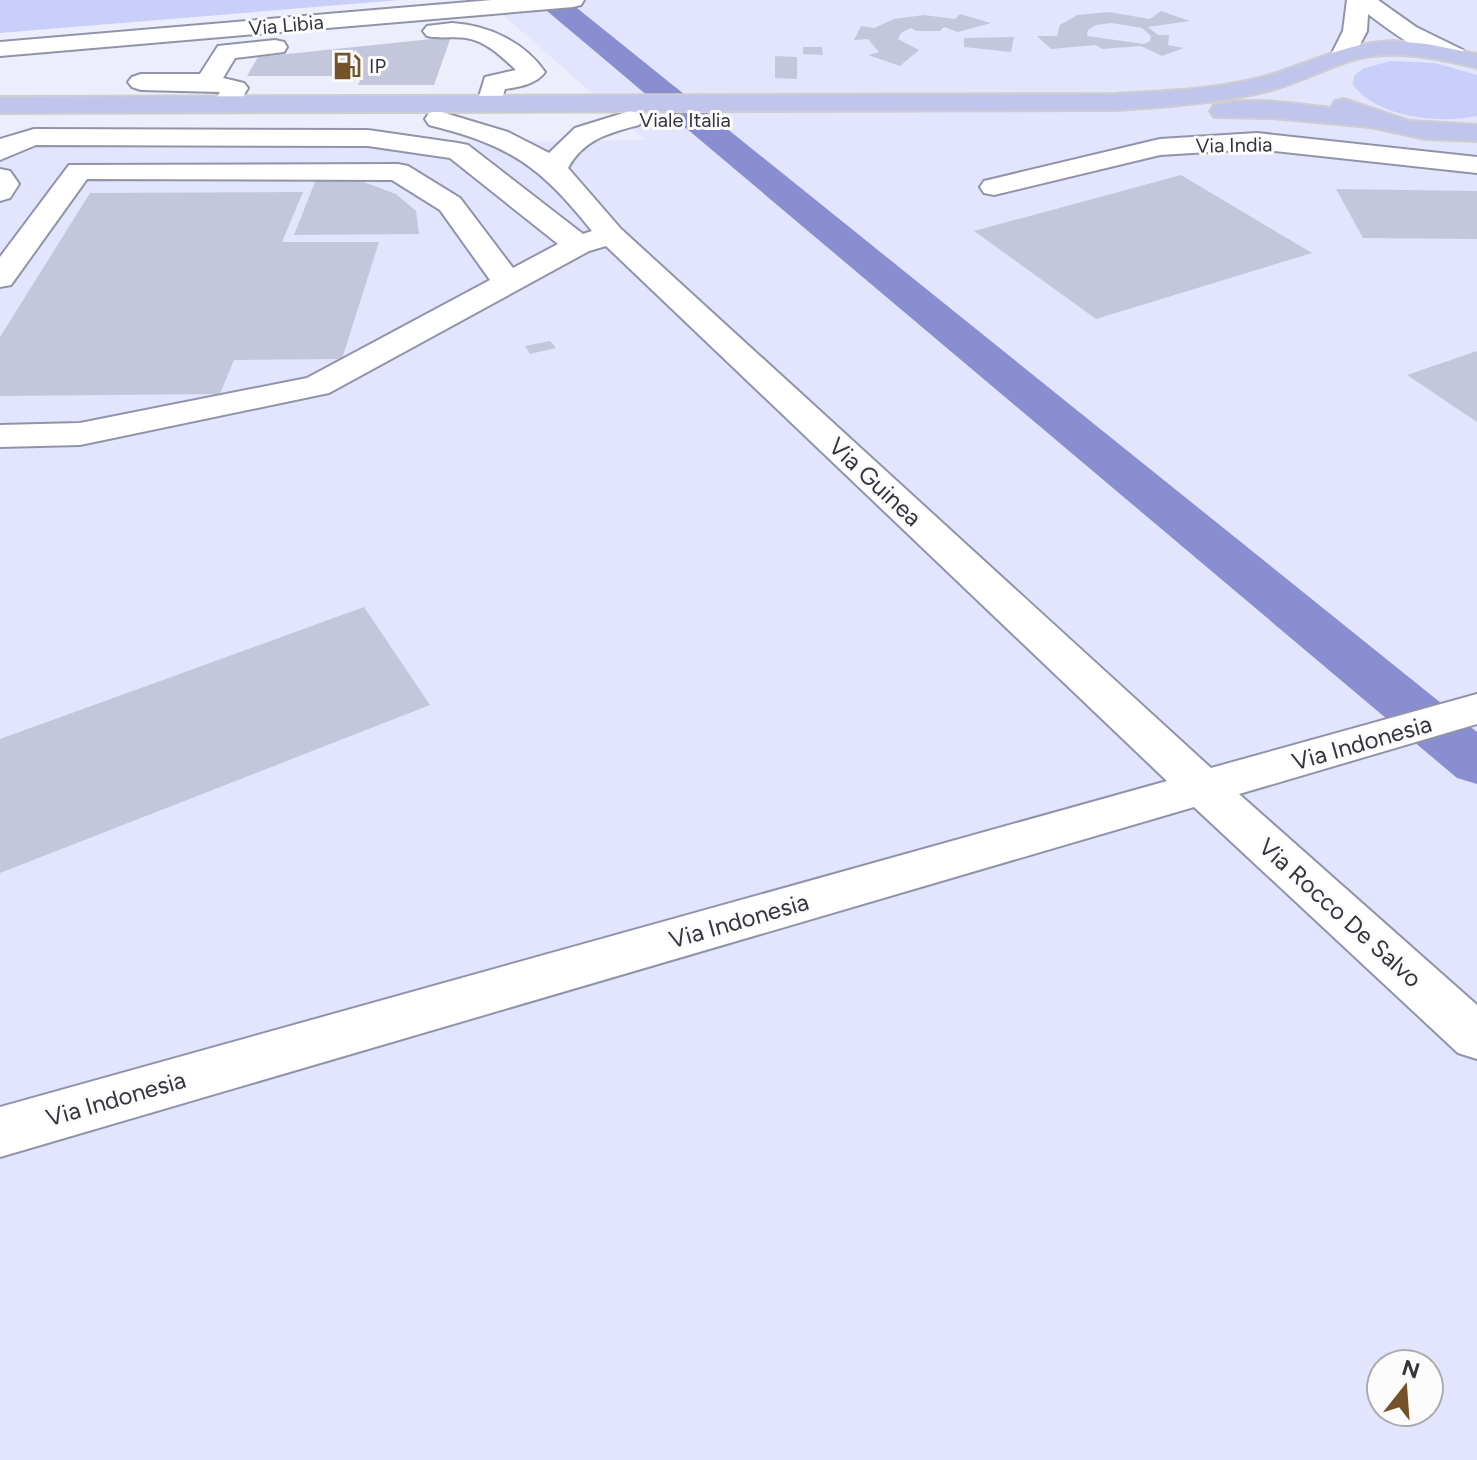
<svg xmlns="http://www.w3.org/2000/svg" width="1477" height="1460" viewBox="0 0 1477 1460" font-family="Figtree,sans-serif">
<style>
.built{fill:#e2e5fd;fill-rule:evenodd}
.green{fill:#cacffa}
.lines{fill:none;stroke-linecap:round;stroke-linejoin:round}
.canal{fill:#888ed0;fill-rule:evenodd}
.building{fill:#c4c7dc;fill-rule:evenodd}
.minor-casing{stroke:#9194a9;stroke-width:4}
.major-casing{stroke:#ceced0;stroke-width:4}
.minor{fill:#fff;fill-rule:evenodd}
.major{fill:#c1c4eb;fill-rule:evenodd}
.labels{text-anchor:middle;stroke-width:6;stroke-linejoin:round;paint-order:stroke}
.far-street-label{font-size:20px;fill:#33343d;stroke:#fcfcfc}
.far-poi-label{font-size:20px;fill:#33343d;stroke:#fcfcfc;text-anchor:start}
.street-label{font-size:24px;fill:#33343d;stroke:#fcfcfc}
</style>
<rect width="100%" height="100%" fill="#eceefb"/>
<path class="built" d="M 486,0 L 1477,0 L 1477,1460 L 0,1460 L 0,146 L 645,140 ZM 1381,1364 L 1429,1364 L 1429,1412 L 1381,1412 Z"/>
<g class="green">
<polygon points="0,0 400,0 0,33"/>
<path d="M 1391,61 L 1435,63 L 1477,75 L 1477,116 C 1439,124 1378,118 1353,85 L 1354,76 L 1364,68 Z"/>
</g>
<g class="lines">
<polygon class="canal" points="534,0 567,0 1477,732 1477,784 1457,778"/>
</g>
<g class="building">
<path d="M 1161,11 L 1190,21 L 1148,27 L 1158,35 L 1169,35 L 1168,45 L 1184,48 L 1162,56 L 1141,46 L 1102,49 L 1096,45 L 1051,49 L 1037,36 L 1057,36 L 1060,25 L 1077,15 L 1109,12 L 1150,19 ZM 1111,23 L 1142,28 L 1151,36 L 1150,41 L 1144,44 L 1087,36 L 1088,30 L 1096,25 Z"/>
<polygon points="960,14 991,23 958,32 944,27 940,31 916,31 911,28 901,33 898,39 919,50 900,66 868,55 879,52 868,39 854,40 861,26 874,28 894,19 924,15 955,19"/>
<polygon points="451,37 434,85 358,85 362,76 247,76 258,57"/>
<polygon points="1014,37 1011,52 964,47 964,38"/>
<polygon points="803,47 822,47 823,55 803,54"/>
<polygon points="775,56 797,57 797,79 775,78"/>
<polygon points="1181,175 1312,253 1096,319 974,231"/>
<polygon points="317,177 358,180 396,194 416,211 419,234 294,235"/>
<polygon points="1336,189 1477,191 1477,239 1363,238"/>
<polygon points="303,192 282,242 379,242 342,359 234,360 220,394 0,396 0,337 90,193"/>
<polygon points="550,341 556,348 530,354 525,346"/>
<polygon points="1477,351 1477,422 1407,375"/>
<polygon points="364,607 430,705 0,873 0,739"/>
</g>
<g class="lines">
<defs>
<g id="minor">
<polygon points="492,0 584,0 581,5 573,7 0,56 0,42"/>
<path d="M 1347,0 L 1378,0 L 1416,27 L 1463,50 L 1466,55 L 1463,60 C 1437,67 1389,30 1368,14 L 1367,31 L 1352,60 L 1334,60 L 1331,55 L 1343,31 Z"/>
<path d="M 452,23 C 488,25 524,42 545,72 C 537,84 519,87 505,89 L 499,108 L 481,108 L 477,103 L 485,77 L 516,70 C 502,57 486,41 466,38 C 453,36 440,39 427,36 L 423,31 L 427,26 Z"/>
<polygon points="275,40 284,42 287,47 284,52 235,58 223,78 244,83 248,88 235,110 217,110 213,105 220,92 141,90 132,87 128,82 132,77 141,74 200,74 218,46"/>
<path d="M 438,111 L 508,132 L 549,153 L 575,128 L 630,111 L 639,113 L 643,119 L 639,125 C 609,133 584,139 568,168 L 621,229 L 1211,768 L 1477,694 L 1477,724 L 1239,794 L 1477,1005 L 1477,1059 L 1458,1053 L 1194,807 L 0,1157 L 0,1107 L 1167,781 L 606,246 L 589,251 L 329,393 L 80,445 L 0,447 L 0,425 L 80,423 L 307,378 L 490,280 L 440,210 L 392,180 L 87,179 L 11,285 L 0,287 L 0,257 L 69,165 L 398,164 L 408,166 L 460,198 L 513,268 L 558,244 L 450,158 L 368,146 L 36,145 L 0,160 L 0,139 L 34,129 L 368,130 L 458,143 L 468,145 L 583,234 L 592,231 C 540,166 510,145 429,125 L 425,119 L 429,113 Z"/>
<polygon points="1257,133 1477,157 1477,173 1257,149 1160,155 994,195 984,193 980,187 984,181 1160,139"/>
<polygon points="0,169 10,171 19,184 10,198 0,201"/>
</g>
<g id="major">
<path d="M 1393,41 L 1427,44 L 1477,54 L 1477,68 C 1437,58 1390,48 1349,61 C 1322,70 1296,84 1268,91 C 1218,103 1167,107 1115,110 L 0,113 L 0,97 L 1115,94 C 1164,91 1215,90 1263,77 C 1309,64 1343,43 1393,41 Z"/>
<path d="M 1344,99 L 1409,121 L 1477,125 L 1477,141 L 1426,139 L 1370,127 L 1272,118 L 1214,117 L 1210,111 L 1214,105 C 1251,96 1294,104 1331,108 L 1335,101 Z"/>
</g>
</defs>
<use href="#minor" class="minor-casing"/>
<use href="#major" class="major-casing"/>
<use href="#minor" class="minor"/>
<use href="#major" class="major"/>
</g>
<defs>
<symbol id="fuel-bare" viewBox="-9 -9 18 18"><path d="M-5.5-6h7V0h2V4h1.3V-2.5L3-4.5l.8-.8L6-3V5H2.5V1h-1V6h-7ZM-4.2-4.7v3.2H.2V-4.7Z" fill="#75532a" stroke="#fcfcfc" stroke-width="2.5" paint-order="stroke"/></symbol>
</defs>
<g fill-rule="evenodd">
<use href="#fuel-bare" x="327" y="46" width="40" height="40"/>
</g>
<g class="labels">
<g class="far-street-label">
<text transform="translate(286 25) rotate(-5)" y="7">Via Libia</text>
<text x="685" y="127">Viale Italia</text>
<text transform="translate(1234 145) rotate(-1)" y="7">Via India</text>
</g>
<g class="far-poi-label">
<text x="369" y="73">IP</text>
</g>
<g class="street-label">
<text transform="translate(875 482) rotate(43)" y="8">Via Guinea</text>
<text transform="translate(1362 743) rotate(-16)" y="8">Via Indonesia</text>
<text transform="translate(1340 913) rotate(42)" y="8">Via Rocco De Salvo</text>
<text transform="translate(739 921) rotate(-16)" y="8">Via Indonesia</text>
<text transform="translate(116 1099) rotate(-16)" y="8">Via Indonesia</text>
</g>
</g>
<g transform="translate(1405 1388) rotate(17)"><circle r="38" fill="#fcfcfc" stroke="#acacb0" stroke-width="2"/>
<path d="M0-6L14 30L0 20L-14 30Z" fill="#75532a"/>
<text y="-12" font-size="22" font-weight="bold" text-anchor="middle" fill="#33343d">N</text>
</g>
</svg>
